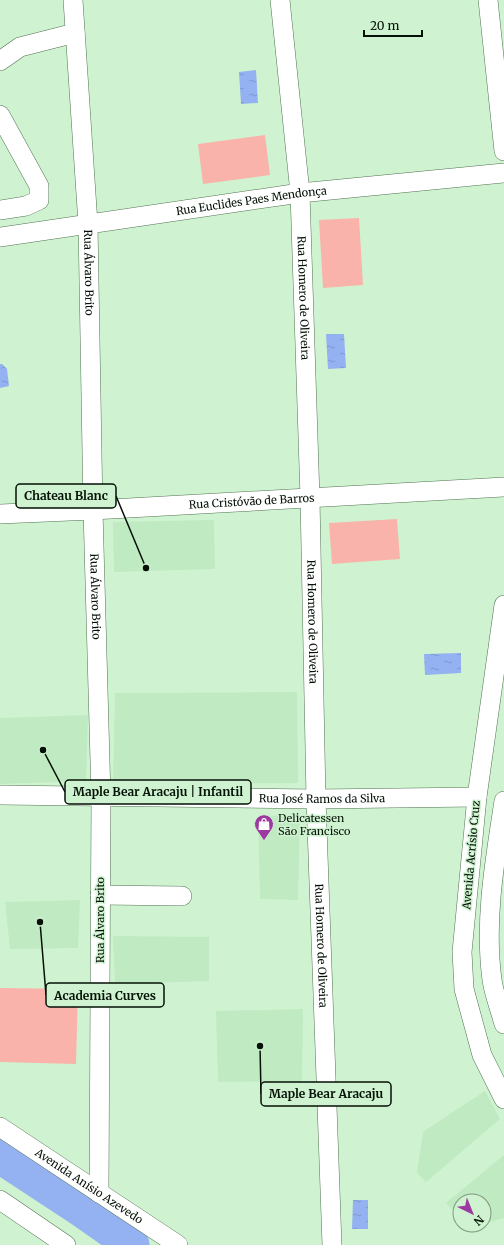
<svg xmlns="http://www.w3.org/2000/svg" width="504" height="1245" viewBox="0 0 504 1245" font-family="Merriweather,serif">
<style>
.built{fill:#c0eac2}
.pitch{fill:#fab3ab}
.water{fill:url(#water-ripples)}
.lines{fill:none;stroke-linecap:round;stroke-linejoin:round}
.river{stroke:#94b1f1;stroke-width:35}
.minor-casing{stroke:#527253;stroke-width:20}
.minor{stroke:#fff;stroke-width:19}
.labels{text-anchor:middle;stroke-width:3;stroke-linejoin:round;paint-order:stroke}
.street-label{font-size:11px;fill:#051106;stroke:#cff3d0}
.poi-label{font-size:11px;fill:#051106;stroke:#cff3d0;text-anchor:start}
.leader{fill:none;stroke:#051106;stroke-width:1.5}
.callout-dot{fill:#051106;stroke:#cff3d0;stroke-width:1.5}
.callout{fill:#cff3d0;stroke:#051106;stroke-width:1.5}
.callout-label{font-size:12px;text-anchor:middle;font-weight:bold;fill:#051106}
</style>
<defs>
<pattern id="water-ripples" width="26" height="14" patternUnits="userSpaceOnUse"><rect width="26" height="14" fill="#94b1f1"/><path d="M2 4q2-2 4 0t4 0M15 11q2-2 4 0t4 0" fill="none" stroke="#7e97cd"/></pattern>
</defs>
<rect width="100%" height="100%" fill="#cff3d0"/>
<g class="built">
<polygon points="214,520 215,569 114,572 113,522"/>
<polygon points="297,692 298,783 113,784 115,693"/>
<polygon points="88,715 86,781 0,784 0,718"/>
<polygon points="300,815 298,900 260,899 258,816"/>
<polygon points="80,900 78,948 10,949 5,902"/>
<polygon points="113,936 209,937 209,981 115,984"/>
<polygon points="303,1009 302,1081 218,1082 216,1011"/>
<polygon points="485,1091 500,1119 426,1182 417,1173 423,1132"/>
<polygon points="504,1155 504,1218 484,1224 484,1201 460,1201 460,1218 446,1203"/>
</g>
<g class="pitch">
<polygon points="265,135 270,175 203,184 198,144"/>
<polygon points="359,218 363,285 323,288 319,220"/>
<polygon points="397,519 400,559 332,564 329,523"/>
<polygon points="0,988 78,989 76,1064 0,1062"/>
</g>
<g class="water">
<polygon points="256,70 258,103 241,104 239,72"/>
<polygon points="326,334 344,334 346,368 328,369"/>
<polygon points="0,364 2,364 7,369 9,386 0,388"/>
<polygon points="461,653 461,673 425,675 424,654"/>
<polygon points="353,1200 368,1200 368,1229 352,1229"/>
</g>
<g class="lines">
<polyline class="river" points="0,1156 82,1210 132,1245"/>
<defs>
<g id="minor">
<path id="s1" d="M 73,0 L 88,224 L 93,510 L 101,797 L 99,1193"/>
<path id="s2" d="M 280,0 L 300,193 L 310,498 L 316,799 L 332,1245"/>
<polyline points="488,0 504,151"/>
<polyline points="0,61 20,47 75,33"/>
<polyline points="0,115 39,186 39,200 26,206 0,210"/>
<path id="s3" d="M 0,237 L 300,193 L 504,173"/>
<path id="s4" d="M 0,514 L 93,510 L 504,487"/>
<polyline points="504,605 477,797 462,952 464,989 482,1055 504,1099"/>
<path id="s5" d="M 0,795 L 316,799 L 477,797"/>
<path d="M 504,801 C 495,860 484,920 492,980 C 494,994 500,1009 504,1024"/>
<polyline points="100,895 182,896"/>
<path id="s6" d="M 0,1127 L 178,1245"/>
<polyline points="0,1200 66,1245"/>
</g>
</defs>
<use href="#minor" class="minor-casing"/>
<use href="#minor" class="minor"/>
</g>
<defs>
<symbol id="shop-pin" viewBox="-11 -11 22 30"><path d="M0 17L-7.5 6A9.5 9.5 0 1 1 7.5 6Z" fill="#9c3aa1" stroke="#cff3d0"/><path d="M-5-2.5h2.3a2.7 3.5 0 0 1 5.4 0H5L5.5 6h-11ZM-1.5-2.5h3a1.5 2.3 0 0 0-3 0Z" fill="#fff"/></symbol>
</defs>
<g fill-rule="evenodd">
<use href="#shop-pin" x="253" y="813" width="22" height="30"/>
</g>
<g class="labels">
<g class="street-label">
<text dy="4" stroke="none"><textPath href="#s3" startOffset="254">Rua Euclides Paes Mendonça</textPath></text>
<text dy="4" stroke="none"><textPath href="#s1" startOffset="273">Rua Álvaro Brito</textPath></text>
<text dy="4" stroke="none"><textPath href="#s2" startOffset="299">Rua Homero de Oliveira</textPath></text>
<text dy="4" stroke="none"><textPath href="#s4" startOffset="252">Rua Cristóvão de Barros</textPath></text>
<text dy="4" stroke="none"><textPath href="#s1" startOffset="597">Rua Álvaro Brito</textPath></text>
<text dy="4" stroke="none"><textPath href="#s2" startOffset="623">Rua Homero de Oliveira</textPath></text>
<text dy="4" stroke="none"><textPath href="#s5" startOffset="322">Rua José Ramos da Silva</textPath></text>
<text transform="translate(471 855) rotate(-85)" y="4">Avenida Acrísio Cruz</text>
<text transform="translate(100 920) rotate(-90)" y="4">Rua Álvaro Brito</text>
<text dy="4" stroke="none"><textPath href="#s2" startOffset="947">Rua Homero de Oliveira</textPath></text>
<text dy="4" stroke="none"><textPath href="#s6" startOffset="107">Avenida Anísio Azevedo</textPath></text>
</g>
<g class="poi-label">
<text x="278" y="822">Delicatessen<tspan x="278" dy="13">São Francisco</tspan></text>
</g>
</g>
<path class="leader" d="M146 568L116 496M43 750L65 792M40 922L46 995M260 1046L261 1094"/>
<g class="callout-dot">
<circle cx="146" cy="568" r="4"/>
<circle cx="43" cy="750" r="4"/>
<circle cx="40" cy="922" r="4"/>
<circle cx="260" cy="1046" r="4"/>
</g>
<g class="callout">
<rect x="16" y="484" width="100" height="24" rx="4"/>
<rect x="65" y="780" width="186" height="24" rx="4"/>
<rect x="46" y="983" width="118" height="24" rx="4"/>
<rect x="261" y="1082" width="130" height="24" rx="4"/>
</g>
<g class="callout-label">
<text x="66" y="500">Chateau Blanc</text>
<text x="158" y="796">Maple Bear Aracaju | Infantil</text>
<text x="105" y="1000">Academia Curves</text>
<text x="326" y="1098">Maple Bear Aracaju</text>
</g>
<g transform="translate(472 1213) rotate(137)"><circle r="19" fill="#cff3d0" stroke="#7e997f"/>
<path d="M0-3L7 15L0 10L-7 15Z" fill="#9c3aa1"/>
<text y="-6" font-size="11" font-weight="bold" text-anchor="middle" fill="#051106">N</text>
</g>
<path d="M364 30v6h58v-6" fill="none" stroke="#051106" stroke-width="2"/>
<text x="370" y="30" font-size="12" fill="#051106" stroke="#cff3d0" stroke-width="3" paint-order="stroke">20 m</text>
</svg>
